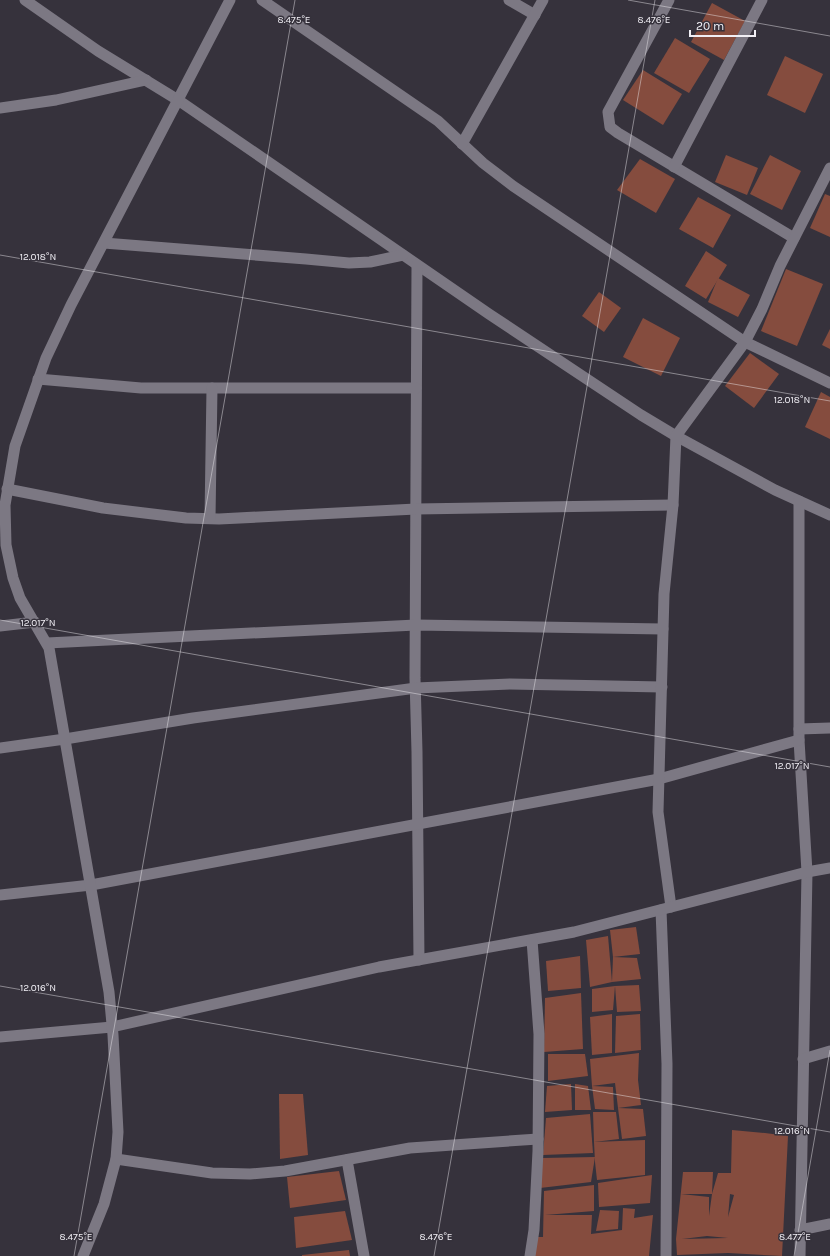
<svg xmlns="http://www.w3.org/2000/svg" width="830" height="1256" viewBox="0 0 830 1256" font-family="Karla,sans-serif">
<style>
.building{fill:#854c3e;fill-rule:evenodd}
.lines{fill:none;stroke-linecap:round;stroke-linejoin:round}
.minor{stroke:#7c7883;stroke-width:11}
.ticks{fill:none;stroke:#f1eff5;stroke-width:1;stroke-opacity:0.45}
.ticks-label{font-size:10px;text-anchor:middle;fill:#f1eff5;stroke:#36323c;stroke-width:3;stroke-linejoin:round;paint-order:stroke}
</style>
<rect width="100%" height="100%" fill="#36323c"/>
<g class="building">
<polygon points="712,3 745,21 724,60 691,42"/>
<polygon points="675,38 710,59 689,93 654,73"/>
<polygon points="785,56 823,74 805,113 767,95"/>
<polygon points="643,70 682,94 663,125 623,100"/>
<polygon points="726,155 758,168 747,195 715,182"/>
<polygon points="770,155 801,171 782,210 750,194"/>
<polygon points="640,159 675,179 656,213 617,190"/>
<polygon points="825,194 830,196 830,237 810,228"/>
<polygon points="698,197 731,215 713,248 679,229"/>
<polygon points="706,251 727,265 706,299 685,286"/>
<polygon points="786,269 823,284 797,346 761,331"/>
<polygon points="718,278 750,295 738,317 708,302"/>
<polygon points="599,292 621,308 604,332 582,316"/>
<polygon points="643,318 680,338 661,376 623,357"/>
<polygon points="830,329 830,349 822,345"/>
<polygon points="750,353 779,374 754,408 725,386"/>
<polygon points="821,392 830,397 830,439 805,427"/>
<polygon points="636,927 640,954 613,957 610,930"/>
<polygon points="608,936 612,982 590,987 586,940"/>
<polygon points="580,956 581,988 548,991 546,961"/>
<polygon points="613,957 637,958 641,979 612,982"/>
<polygon points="639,985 641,1011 617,1012 615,986 613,1010 592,1012 592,989 615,986"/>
<polygon points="581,993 583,1049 544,1052 545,998"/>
<polygon points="612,1014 612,1053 592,1055 590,1017"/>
<polygon points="640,1014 641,1050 615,1053 616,1016"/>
<polygon points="639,1053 638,1080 641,1105 618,1108 615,1083 592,1086 613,1087 614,1110 595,1109 592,1086 590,1059"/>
<polygon points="548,1054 585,1054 588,1076 548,1081"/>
<polygon points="571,1084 572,1110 545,1112 547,1086"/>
<polygon points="575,1084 588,1086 591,1110 575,1110"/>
<polygon points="279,1094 303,1094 308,1155 280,1159"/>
<polygon points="618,1108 643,1109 646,1136 622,1139"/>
<polygon points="593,1112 616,1112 619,1139 594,1142 645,1140 645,1175 597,1180 595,1162 594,1142"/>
<polygon points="590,1114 593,1153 543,1155 546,1118"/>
<path d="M 732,1130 L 765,1133 L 788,1136 L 782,1256 L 728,1253 L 677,1255 L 676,1239 L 683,1172 L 713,1172 L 712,1194 L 718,1173 L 731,1173 ZM 681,1194 L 712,1194 L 709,1216 L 709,1197 ZM 730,1194 L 734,1195 L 728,1217 ZM 707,1236 L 728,1238 L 682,1239 Z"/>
<polygon points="595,1157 591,1182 540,1188 542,1158"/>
<polygon points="339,1171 346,1200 290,1208 287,1177"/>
<polygon points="652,1175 650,1203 599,1207 598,1183"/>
<polygon points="594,1185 594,1211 545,1215 592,1215 591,1234 622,1230 623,1208 635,1209 634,1218 653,1215 649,1256 530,1256 534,1237 543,1237 544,1191"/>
<polygon points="600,1210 619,1211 618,1229 596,1231"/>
<polygon points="345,1211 352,1240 296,1248 294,1217"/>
<polygon points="349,1250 350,1256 302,1256 302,1255"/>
</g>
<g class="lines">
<g class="minor">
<polyline points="25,0 98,51 178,100 489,314 641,415 676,436 775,490 830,515"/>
<polyline points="262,0 438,121 483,163 513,186 745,342 830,383"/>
<polyline points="509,0 535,15"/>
<polyline points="669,0 608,112 610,127 618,133 794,238"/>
<polyline points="0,108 56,100 146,80"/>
<polyline points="462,144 543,0"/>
<polyline points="674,167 762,0"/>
<polyline points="104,243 306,259 349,263 370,262 403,255"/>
<polyline points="417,265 415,678 417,752 419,960"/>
<polyline points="38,379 141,388 416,388"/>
<polyline points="7,489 103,508 186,518 219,519 416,509 673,505"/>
<polyline points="799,501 799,740 807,872 800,1256"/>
<polyline points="210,518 212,388"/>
<polyline points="0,626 35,622"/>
<polyline points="47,643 416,625 663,629"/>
<polyline points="799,729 830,728"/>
<polyline points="0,748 65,739 193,718 416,688 510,684 662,687"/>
<polyline points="0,895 91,885 659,779 799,740"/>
<polyline points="671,907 658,812 664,594 673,505 676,436 745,342 762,309 780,266 830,168"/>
<polyline points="661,910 667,1064 666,1256"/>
<polyline points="0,1037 112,1027 379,967 574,932 807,872 830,868"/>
<polyline points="803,1059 830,1051"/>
<polyline points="116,1159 212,1173 250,1174 285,1171 410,1148 538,1139"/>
<polyline points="347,1160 364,1256"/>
<polyline points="800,1230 830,1224"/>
<polyline points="83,1256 104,1204 116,1159 118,1132 113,1035 109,992 49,648 20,598 13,578 6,545 5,505 15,446 46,358 71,305 230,0"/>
<polyline points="530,1256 534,1230 538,1151 539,1034 532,940"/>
</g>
</g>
<path class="ticks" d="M 628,0 L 830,36M 0,255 L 830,401M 0,620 L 830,767M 0,986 L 830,1132M 74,1256 L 295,0M 434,1256 L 655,0M 794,1256 L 830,1050"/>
<g class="ticks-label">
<text x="294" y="23">8.475°E</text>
<text x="654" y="23">8.476°E</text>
<text x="38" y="260">12.018°N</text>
<text x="792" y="403">12.018°N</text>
<text x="38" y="626">12.017°N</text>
<text x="792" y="769">12.017°N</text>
<text x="38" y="991">12.016°N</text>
<text x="792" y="1134">12.016°N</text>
<text x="76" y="1240">8.475°E</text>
<text x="436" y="1240">8.476°E</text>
<text x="795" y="1240">8.477°E</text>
</g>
<path d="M690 30v6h65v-6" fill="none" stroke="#f1eff5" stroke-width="2"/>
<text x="696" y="30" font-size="12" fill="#f1eff5" stroke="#36323c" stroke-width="3" paint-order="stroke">20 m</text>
</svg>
